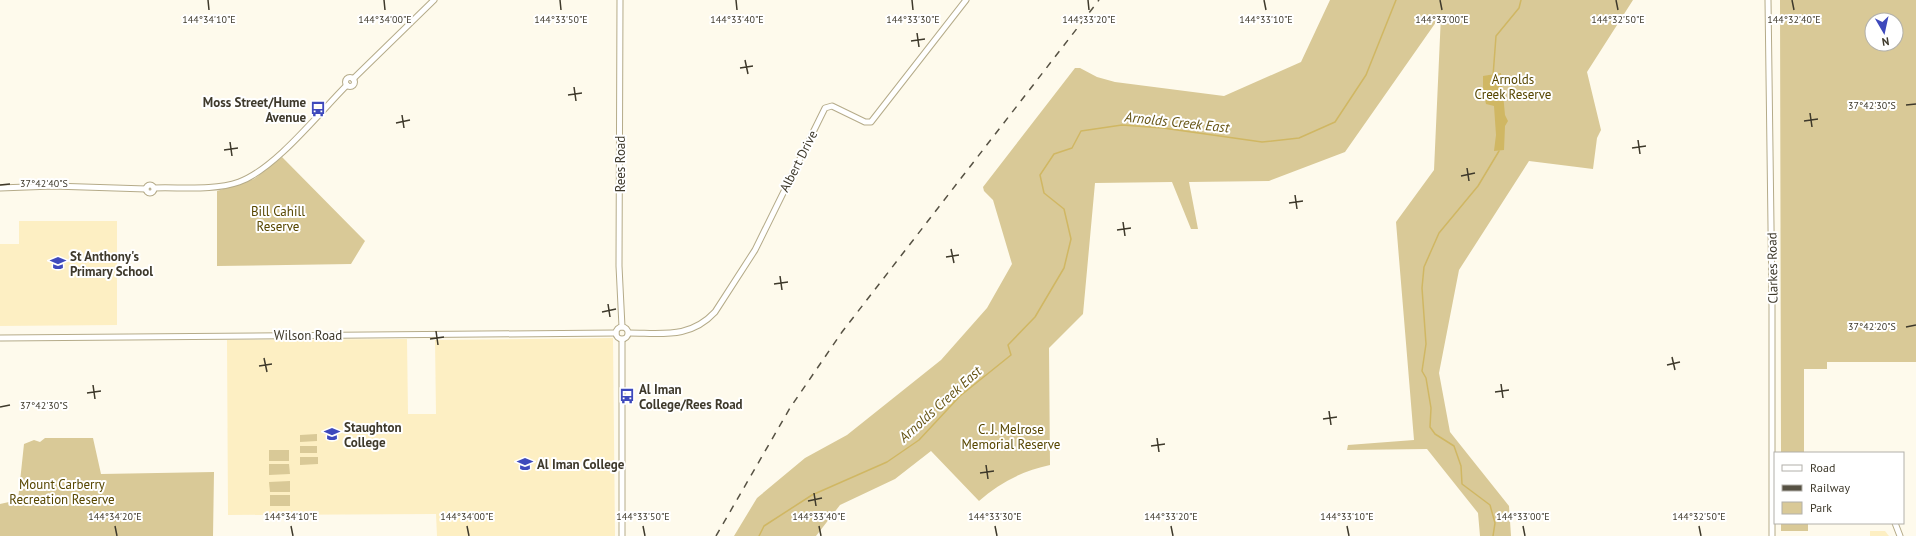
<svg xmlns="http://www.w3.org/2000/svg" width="1916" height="536" viewBox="0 0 1916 536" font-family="'PT Sans',sans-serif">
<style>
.built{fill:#fdefc3}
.green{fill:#d9c997;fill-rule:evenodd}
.water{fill:#d0b763}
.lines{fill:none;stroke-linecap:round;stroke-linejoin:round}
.stream{stroke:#d0b763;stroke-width:1.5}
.minor-casing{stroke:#b5ab89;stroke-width:7}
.minor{stroke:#fff;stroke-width:5}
.rail{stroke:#565143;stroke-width:1.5;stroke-dasharray:7 7;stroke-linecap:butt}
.ticks{fill:none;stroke:#3e392b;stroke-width:1.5}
.labels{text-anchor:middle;stroke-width:4;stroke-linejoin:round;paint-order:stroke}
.park-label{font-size:13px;fill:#574600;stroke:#fff}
.poi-label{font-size:13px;font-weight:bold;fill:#3e392b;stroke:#fff;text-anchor:start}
.street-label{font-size:13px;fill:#3e392b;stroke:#fff}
.water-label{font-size:14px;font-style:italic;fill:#665414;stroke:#fff}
.ticks-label{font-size:10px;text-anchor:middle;fill:#3e392b;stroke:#fff;stroke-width:4;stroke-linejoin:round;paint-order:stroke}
</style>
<rect width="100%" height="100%" fill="#fefaec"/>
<g class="built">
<polygon points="19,221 117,221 117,325 0,326 0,244 19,244"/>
<polygon points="613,338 615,536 437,536 436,514 228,515 227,340 407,339 408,414 436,414 435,340"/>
<polygon points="1870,531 1885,531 1889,536 1870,536"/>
</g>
<g class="green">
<path d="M 1330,0 L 1633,0 L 1587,72 L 1601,130 L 1597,138 L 1593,169 L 1529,161 L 1459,270 L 1439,373 L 1450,432 L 1509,506 L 1511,536 L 1480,536 L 1478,513 L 1427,449 L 1347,450 L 1348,445 L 1414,440 L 1396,222 L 1434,170 L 1441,15 L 1345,152 L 1269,181 L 1189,182 L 1198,229 L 1191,229 L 1172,182 L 1095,183 L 1083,314 L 1049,348 L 1050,465 C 1022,471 999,483 979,501 L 931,451 L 895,479 L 840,505 L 816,536 L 734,536 L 757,498 L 805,458 L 847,435 L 941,360 L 987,308 L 1012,264 L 993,200 L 984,191 L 983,187 L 1075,68 L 1080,68 L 1097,77 L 1115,82 L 1224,96 L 1301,62 Z"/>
<path d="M 1780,0 L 1916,0 L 1916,362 L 1827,362 L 1827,369 L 1804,369 L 1804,453 L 1781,453 ZM 1872,20 L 1896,20 L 1896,44 L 1872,44 Z"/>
<polygon points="282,157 365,241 351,264 217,266 217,191 254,179"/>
<polygon points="317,434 317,441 300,442 300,435"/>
<polygon points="45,438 93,438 101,474 214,472 213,536 0,536 0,504 18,500 24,444 34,440 40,442"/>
<rect x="300" y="446" width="17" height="7"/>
<rect x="269" y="450" width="20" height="11"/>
<polygon points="300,457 318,457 318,464 300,465"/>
<polygon points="269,464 289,464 290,474 269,475"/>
<polygon points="290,481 290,492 270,492 269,482"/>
<rect x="270" y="495" width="20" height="11"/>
<rect x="1781" y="523" width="27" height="8"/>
</g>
<polygon class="water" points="1501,73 1505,115 1508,121 1505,126 1504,150 1494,151 1496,135 1494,106 1486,104 1483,90 1483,76"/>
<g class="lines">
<g class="stream">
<polyline points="1493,76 1496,36 1519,8 1521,0"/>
<polyline points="759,536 764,526 812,495 887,462 919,440 960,396 1011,355 1008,345 1035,317 1064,268 1071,239 1064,209 1044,193 1040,175 1054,154 1072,148 1081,131 1122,125 1163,128 1262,142 1299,138 1335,122 1366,75 1396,0"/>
<polyline points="1493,536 1495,523 1490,505 1462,484 1461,466 1454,446 1435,434 1430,427 1431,408 1426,378 1422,371 1426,344 1422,288 1424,267 1439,233 1478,186 1499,151"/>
</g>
<defs>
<g id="minor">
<polyline points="620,0 619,266 622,327"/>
<polyline points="1768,0 1772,301 1772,536"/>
<circle cx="350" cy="82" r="4.5"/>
<polyline points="353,79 434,0"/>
<circle cx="150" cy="189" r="4"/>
<polyline points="0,188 53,186 146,189"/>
<path d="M 154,188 C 181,187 213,191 239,182 C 275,169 319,113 347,85"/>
<circle cx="622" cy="333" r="6"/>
<path d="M 629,333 C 662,333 690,339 715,312 L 755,250 L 825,108 L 832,106 L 865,122 L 871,122 L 966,0"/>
<polyline points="0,338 616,333"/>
<polyline points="1895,523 1900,536"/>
<polyline points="622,536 622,340"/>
</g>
</defs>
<use href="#minor" class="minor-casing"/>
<use href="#minor" class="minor"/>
<polyline class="rail" points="716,536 790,408 842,332 1099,0"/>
</g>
<path class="ticks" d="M 208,0 L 209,10M 384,0 L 385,10M 560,0 L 561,10M 736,0 L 737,10M 912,0 L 913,10M 1088,0 L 1089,10M 1264,0 L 1266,10M 1440,0 L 1442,10M 1616,0 L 1618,10M 1792,0 L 1794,10M 917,33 L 919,47M 911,41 L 925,39M 745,60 L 748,74M 740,68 L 753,66M 574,87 L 576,101M 568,95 L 582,93M 1906,105 L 1916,104M 1810,113 L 1812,127M 402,115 L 404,128M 1804,121 L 1818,119M 396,123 L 410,120M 1638,140 L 1640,154M 230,142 L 232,156M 1632,148 L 1646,146M 224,150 L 238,148M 1467,168 L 1469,181M 1461,176 L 1475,173M 0,185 L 10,184M 1295,195 L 1297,209M 1289,203 L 1303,201M 1123,222 L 1125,236M 1117,230 L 1131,228M 951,249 L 954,263M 946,257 L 959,255M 780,276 L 782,290M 774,284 L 788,282M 608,304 L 610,317M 602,312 L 616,309M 1906,327 L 1916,325M 436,331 L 438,345M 430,339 L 444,337M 1672,357 L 1675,370M 264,358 L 267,372M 1667,365 L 1680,362M 259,366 L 272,364M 1501,384 L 1503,398M 93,385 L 95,399M 1495,392 L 1509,390M 87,393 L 101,391M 0,407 L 10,405M 1329,411 L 1331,425M 1323,419 L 1337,417M 1157,438 L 1159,452M 1151,446 L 1165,444M 986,465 L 988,479M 980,473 L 994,471M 814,493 L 816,506M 808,501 L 822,498M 115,526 L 117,536M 291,526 L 293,536M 467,526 L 469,536M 643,526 L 645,536M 819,526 L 821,536M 995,526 L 997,536M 1171,526 L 1173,536M 1347,526 L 1349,536M 1523,526 L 1525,536M 1699,526 L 1701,536"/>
<defs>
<symbol id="bus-bare" viewBox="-9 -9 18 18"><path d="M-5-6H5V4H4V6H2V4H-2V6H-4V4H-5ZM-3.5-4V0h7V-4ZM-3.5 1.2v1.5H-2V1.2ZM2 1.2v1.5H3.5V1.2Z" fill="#3e49bc" stroke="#fff" stroke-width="2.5" paint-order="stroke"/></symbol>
<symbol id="school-bare" viewBox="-9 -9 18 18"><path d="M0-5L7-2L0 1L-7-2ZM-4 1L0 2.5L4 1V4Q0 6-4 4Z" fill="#3e49bc" stroke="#fff" stroke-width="2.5" paint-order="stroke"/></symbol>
</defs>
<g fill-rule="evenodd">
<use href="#bus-bare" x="307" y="98" width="22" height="22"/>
<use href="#school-bare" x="47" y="252" width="22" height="22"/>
<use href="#bus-bare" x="616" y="385" width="22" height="22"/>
<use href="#school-bare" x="321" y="423" width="22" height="22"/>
<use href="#school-bare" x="514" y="453" width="22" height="22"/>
</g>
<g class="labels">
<g class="park-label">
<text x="1513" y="84">Arnolds<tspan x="1513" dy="15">Creek Reserve</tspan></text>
<text x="278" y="216">Bill Cahill<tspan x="278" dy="15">Reserve</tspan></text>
<text x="1011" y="434">C. J. Melrose<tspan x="1011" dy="15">Memorial Reserve</tspan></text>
<text x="62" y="489">Mount Carberry<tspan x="62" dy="15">Recreation Reserve</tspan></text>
</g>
<g class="poi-label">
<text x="306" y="107" text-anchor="end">Moss Street/Hume<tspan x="306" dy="15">Avenue</tspan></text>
<text x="70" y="261">St Anthony's<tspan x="70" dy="15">Primary School</tspan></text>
<text x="639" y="394">Al Iman<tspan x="639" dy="15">College/Rees Road</tspan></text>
<text x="344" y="432">Staughton<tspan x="344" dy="15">College</tspan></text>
<text x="537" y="469">Al Iman College</text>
</g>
<g class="street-label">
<text transform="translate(798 161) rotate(-63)" y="5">Albert Drive</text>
<text transform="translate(620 164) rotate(-90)" y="5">Rees Road</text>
<text transform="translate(1772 268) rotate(-91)" y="5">Clarkes Road</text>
<text x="308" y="340">Wilson Road</text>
</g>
<g class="water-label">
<text transform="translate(1177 122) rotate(6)" y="5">Arnolds Creek East</text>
<text transform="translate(940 404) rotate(-42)" y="5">Arnolds Creek East</text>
</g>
</g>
<g class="ticks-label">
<text x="209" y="23">144°34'10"E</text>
<text x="385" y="23">144°34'00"E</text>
<text x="561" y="23">144°33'50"E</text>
<text x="737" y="23">144°33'40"E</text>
<text x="913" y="23">144°33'30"E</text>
<text x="1089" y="23">144°33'20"E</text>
<text x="1266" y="23">144°33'10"E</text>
<text x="1442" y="23">144°33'00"E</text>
<text x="1618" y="23">144°32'50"E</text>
<text x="1794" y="23">144°32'40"E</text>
<text x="1872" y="109">37°42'30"S</text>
<text x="44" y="187">37°42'40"S</text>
<text x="1872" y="330">37°42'20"S</text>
<text x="44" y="409">37°42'30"S</text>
<text x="115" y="520">144°34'20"E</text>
<text x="291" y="520">144°34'10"E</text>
<text x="467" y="520">144°34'00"E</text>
<text x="643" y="520">144°33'50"E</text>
<text x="819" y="520">144°33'40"E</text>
<text x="995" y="520">144°33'30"E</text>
<text x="1171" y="520">144°33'20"E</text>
<text x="1347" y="520">144°33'10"E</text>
<text x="1523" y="520">144°33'00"E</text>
<text x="1699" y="520">144°32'50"E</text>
</g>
<rect x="1774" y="452" width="130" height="72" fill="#ffffff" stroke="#b2b0aa"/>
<rect x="1782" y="465" width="20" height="6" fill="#ffffff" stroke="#b2b0aa"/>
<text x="1810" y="472" font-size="12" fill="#3e392b">Road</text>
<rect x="1782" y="485" width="20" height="6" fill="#565143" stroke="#b2b0aa"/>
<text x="1810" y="492" font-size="12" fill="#3e392b">Railway</text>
<rect x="1782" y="502" width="20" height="12" fill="#d9c997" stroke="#b2b0aa"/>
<text x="1810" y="512" font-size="12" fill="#3e392b">Park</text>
<g transform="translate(1884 32) rotate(171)"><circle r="19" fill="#ffffff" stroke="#b2b0aa"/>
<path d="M0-3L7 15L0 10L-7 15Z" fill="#3e49bc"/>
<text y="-6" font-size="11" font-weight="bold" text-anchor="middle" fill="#3e392b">N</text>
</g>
</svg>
